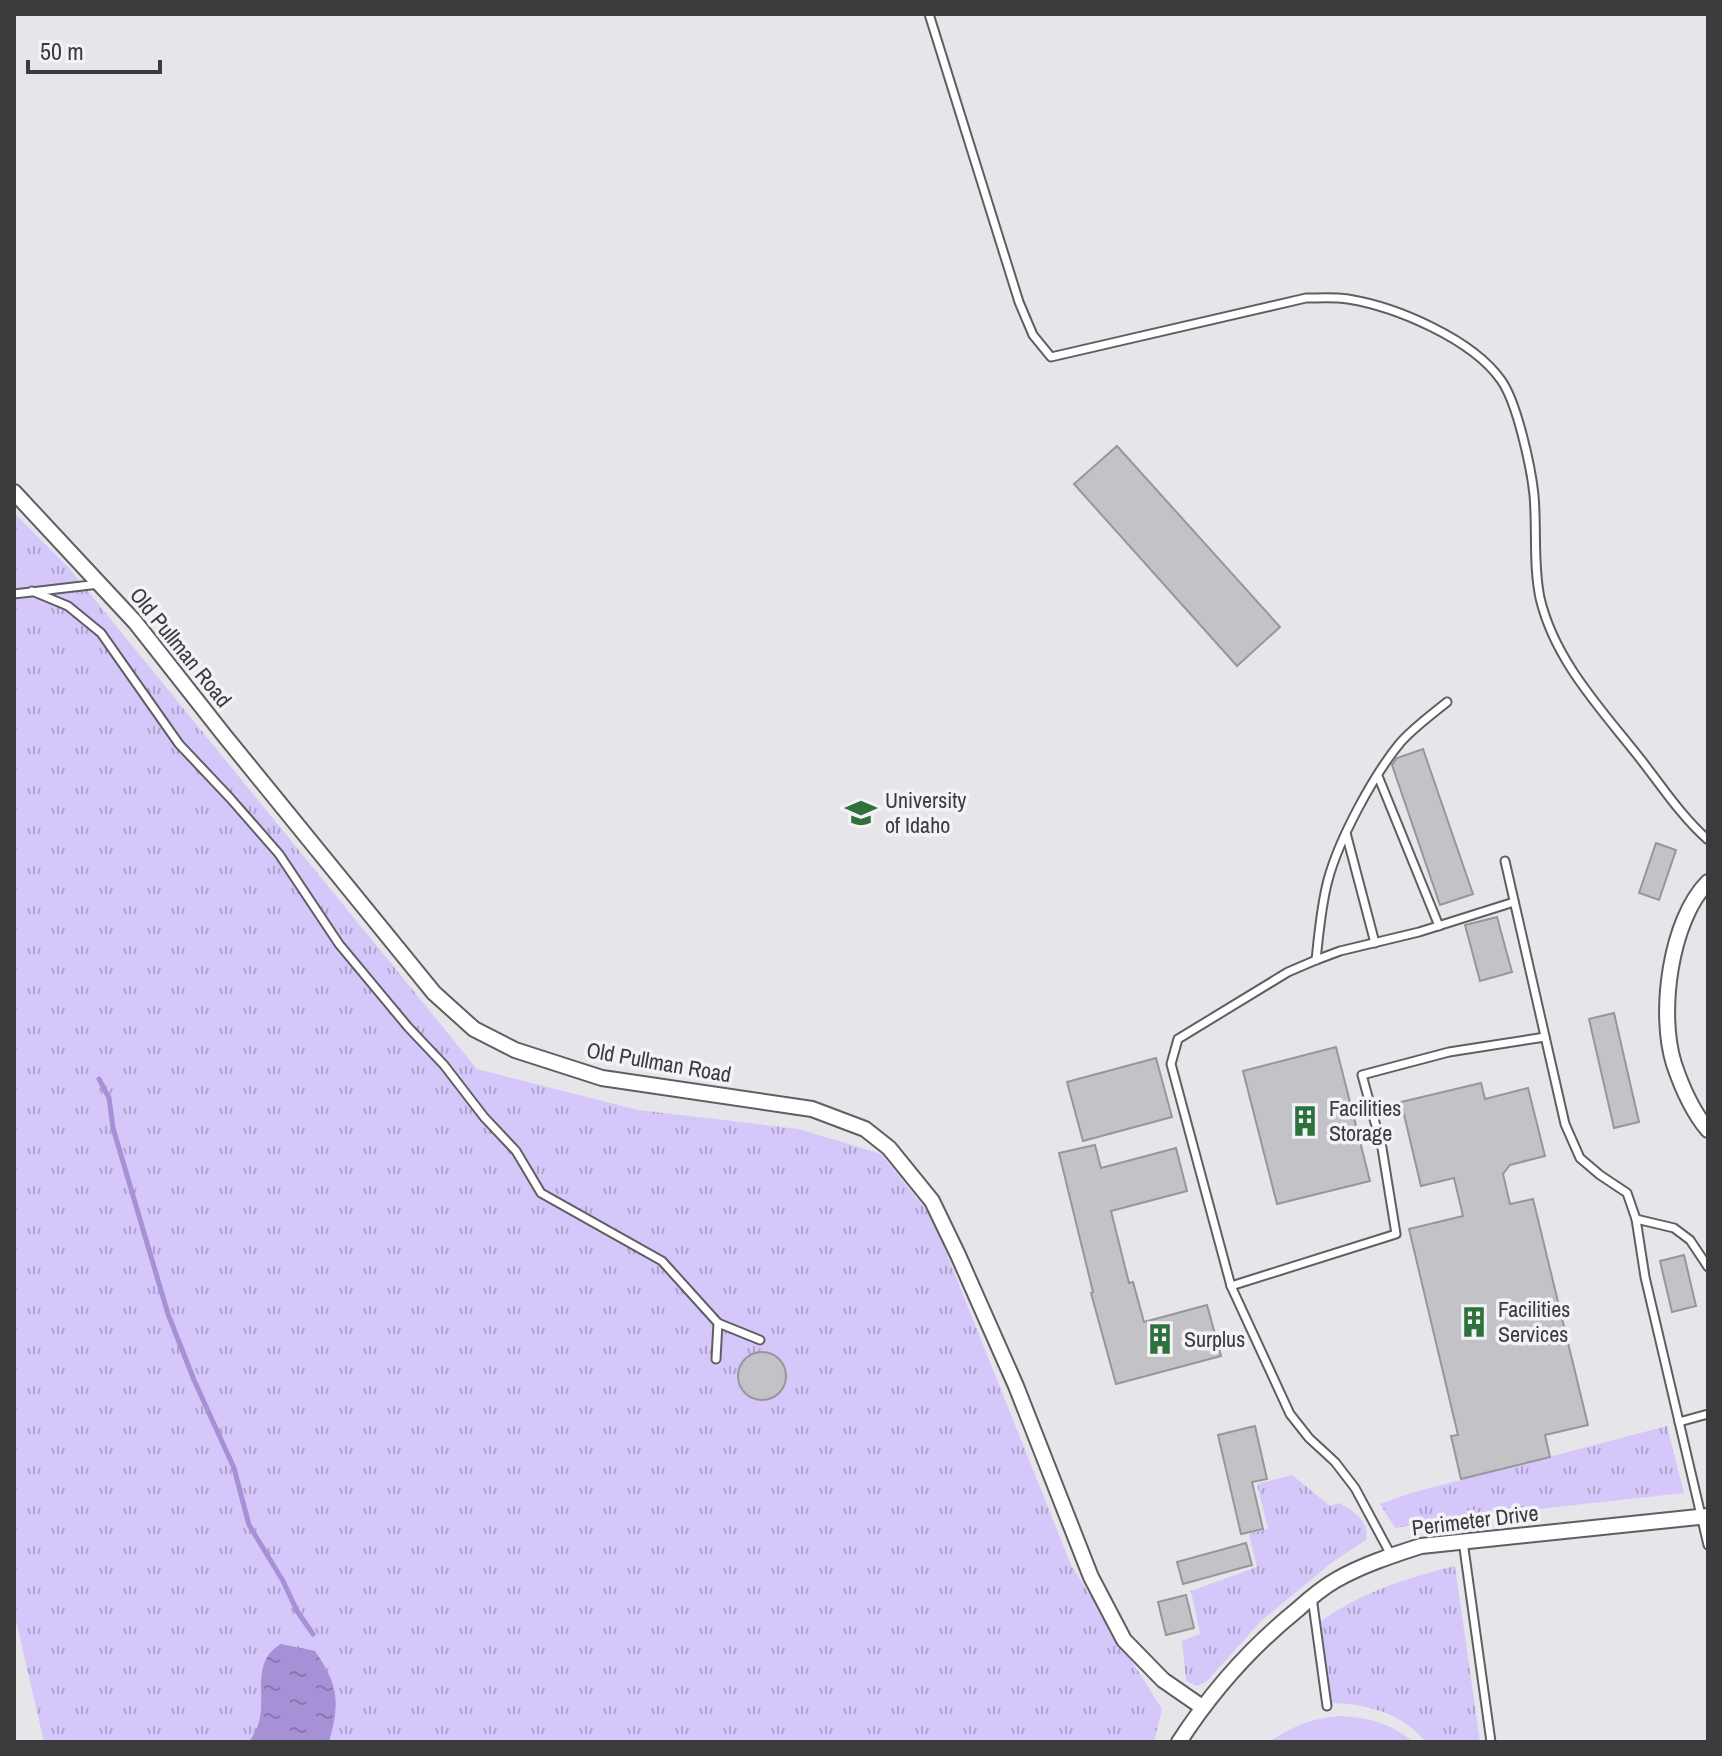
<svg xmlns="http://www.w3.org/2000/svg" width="1722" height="1756" viewBox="0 0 1722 1756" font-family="'Archivo Narrow',sans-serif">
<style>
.grass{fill:url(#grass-tufts)}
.garden{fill:#d6c7fb}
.water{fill:url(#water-ripples)}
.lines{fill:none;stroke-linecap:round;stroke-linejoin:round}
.stream{stroke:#a690d6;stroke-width:5}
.building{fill:#c3c2c6;stroke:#97969a;stroke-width:2}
.lane-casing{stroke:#5f5e62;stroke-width:11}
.street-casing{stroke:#5f5e62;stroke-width:18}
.lane{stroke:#fff;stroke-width:7}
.street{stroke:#fff;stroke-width:14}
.labels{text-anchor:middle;stroke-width:7;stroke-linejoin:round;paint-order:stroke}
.street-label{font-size:22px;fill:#3b3a3c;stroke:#f3f2f6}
.poi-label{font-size:22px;fill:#3b3a3c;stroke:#f3f2f6;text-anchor:start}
</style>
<defs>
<pattern id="grass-tufts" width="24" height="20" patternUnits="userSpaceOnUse" patternTransform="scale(2)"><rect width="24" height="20" fill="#d6c7fb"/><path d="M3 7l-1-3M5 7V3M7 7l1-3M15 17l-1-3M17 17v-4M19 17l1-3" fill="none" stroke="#afa3cc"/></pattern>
<pattern id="water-ripples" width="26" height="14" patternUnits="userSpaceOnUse" patternTransform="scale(2)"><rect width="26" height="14" fill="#a690d6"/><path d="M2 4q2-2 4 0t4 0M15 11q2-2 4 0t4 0" fill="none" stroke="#8877af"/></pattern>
</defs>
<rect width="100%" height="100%" fill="#e6e5e9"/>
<g class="grass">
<polygon points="14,513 69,568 477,1069 638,1110 799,1129 881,1154 932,1217 1071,1565 1162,1709 1154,1742 44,1742 14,1612"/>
<polygon points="1667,1426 1684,1493 1465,1517 1395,1528 1380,1504 1411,1493"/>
<path d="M 1292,1475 L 1330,1506 L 1339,1503 C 1354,1511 1370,1521 1366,1540 L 1334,1561 L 1261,1621 L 1206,1682 L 1197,1686 L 1186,1681 L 1182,1641 L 1200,1634 L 1191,1591 L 1257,1567 L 1249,1534 L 1268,1529 L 1257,1484 Z"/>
<path d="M 1455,1566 L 1480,1742 L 1426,1742 C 1402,1713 1368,1704 1332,1703 L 1321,1621 C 1363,1592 1406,1578 1455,1566 Z"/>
</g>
<path class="garden" d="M 1341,1716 C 1368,1718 1392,1723 1413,1742 L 1350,1740 L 1269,1742 C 1292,1726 1313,1718 1341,1716 Z"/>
<path class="water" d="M 281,1644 L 315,1651 C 339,1686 340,1702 329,1742 L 248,1742 C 277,1712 243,1666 281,1644 Z"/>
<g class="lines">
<polyline class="stream" points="99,1079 109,1098 113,1128 168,1314 194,1380 234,1468 249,1525 283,1581 297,1611 313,1634"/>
</g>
<g class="building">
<polygon points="1117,446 1280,627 1237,666 1074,484"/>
<polygon points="1423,749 1473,894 1440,905 1392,765 1397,758"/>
<polygon points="1656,843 1676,850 1659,900 1639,893"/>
<polygon points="1497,917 1512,972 1480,981 1465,925"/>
<polygon points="1614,1013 1639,1122 1614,1128 1589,1019"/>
<polygon points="1336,1047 1370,1181 1277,1204 1243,1071"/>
<polygon points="1156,1058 1172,1117 1083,1141 1067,1082"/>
<polygon points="1481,1083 1485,1099 1528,1088 1545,1156 1510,1165 1503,1174 1510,1204 1533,1199 1588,1425 1545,1435 1550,1457 1461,1479 1451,1436 1458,1435 1409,1229 1463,1216 1454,1178 1421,1186 1401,1102"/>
<polygon points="1095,1145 1101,1168 1176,1148 1187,1191 1111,1211 1129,1283 1133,1282 1144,1322 1207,1305 1221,1356 1116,1384 1091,1293 1093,1292 1059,1153"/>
<polygon points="1684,1255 1696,1306 1672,1312 1660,1261"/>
<circle cx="762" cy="1376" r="24"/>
<polygon points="1255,1426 1267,1479 1252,1482 1263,1529 1241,1534 1218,1435"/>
<polygon points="1246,1543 1252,1565 1183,1584 1177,1562"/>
<polygon points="1186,1595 1194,1628 1166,1635 1158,1602"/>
</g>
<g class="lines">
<defs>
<g id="lane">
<path d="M 929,14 L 1019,302 L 1033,335 L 1051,357 L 1306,298 C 1320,298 1335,297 1348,299 C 1397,307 1472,339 1501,380 C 1517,402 1531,467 1534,495 C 1537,529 1533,564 1540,598 C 1555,662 1603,711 1642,761 C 1663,788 1682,817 1708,840"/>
<polyline points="32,591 68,606 101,633 179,744 230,798 279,854 339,944 408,1027 444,1065 484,1117 516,1151 541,1193 662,1261 718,1323 760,1340"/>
<polyline points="14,594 99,584"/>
<polyline points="1378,776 1439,926"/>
<polyline points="1346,833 1375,943"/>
<polyline points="1505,861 1565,1124 1580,1158 1600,1175 1627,1193 1636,1219 1645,1277 1708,1545"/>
<path d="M 1316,960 C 1319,933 1321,906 1328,880 C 1339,839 1373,776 1400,743 C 1413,728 1431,715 1447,702"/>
<polyline points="1636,1219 1674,1228 1690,1240 1708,1267"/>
<polyline points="1231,1286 1171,1064 1178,1039 1288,972 1316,960 1340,951 1419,932 1514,902"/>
<polyline points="716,1359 718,1323"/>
<polyline points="1679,1422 1708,1414"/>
<polyline points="1463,1541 1491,1742"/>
<polyline points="1391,1555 1355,1488 1335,1462 1309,1438 1290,1414 1231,1286 1396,1234 1382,1148 1362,1075 1449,1052 1545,1037"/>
<polyline points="1312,1597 1327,1706"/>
</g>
<g id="street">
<polyline points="14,492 135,622 224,735 434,993 474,1029 515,1050 602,1078 812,1109 865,1129 889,1148 932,1201 958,1255 1016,1386 1091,1577 1124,1640 1163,1680 1202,1707"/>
<path d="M 1708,882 C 1670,920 1658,1014 1674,1064 C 1682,1088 1692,1111 1708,1130"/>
<path d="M 1179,1742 C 1212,1691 1250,1648 1297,1610 C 1309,1599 1322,1588 1336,1580 C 1362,1565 1393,1555 1421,1546 L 1708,1516"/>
</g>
</defs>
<use href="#lane" class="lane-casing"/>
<use href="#street" class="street-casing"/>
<use href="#lane" class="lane"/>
<use href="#street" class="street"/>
</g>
<defs>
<symbol id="university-bare" viewBox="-9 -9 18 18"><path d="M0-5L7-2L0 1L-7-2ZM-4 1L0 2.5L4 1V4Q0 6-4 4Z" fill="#2e713c" stroke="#f3f2f6" stroke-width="2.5" paint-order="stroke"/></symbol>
<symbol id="building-bare" viewBox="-9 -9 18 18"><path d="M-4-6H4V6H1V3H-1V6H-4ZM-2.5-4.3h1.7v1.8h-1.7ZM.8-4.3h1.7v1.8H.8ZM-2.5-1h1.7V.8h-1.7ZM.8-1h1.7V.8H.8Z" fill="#2e713c" stroke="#f3f2f6" stroke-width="2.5" paint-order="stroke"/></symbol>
</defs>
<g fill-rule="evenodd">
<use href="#university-bare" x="839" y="791" width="44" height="44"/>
<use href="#building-bare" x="1283" y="1099" width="44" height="44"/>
<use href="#building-bare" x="1452" y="1300" width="44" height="44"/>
<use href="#building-bare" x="1138" y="1317" width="44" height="44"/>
</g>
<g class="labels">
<g class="street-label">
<text transform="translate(181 647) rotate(51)" y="8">Old Pullman Road</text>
<text transform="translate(659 1062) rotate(10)" y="8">Old Pullman Road</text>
<text transform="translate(1475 1520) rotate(-7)" y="8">Perimeter Drive</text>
</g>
<g class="poi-label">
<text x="885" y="808">University<tspan x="885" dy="25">of Idaho</tspan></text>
<text x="1329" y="1116">Facilities<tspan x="1329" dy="25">Storage</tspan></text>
<text x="1498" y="1317">Facilities<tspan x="1498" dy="25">Services</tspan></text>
<text x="1184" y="1347">Surplus</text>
</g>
</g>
<rect width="1722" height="1756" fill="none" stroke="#3b3a3c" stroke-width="32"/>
<path d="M28 60v12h132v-12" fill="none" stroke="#3b3a3c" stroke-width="4"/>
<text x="40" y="60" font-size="24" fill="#3b3a3c" stroke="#f3f2f6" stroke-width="6" paint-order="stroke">50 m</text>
</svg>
